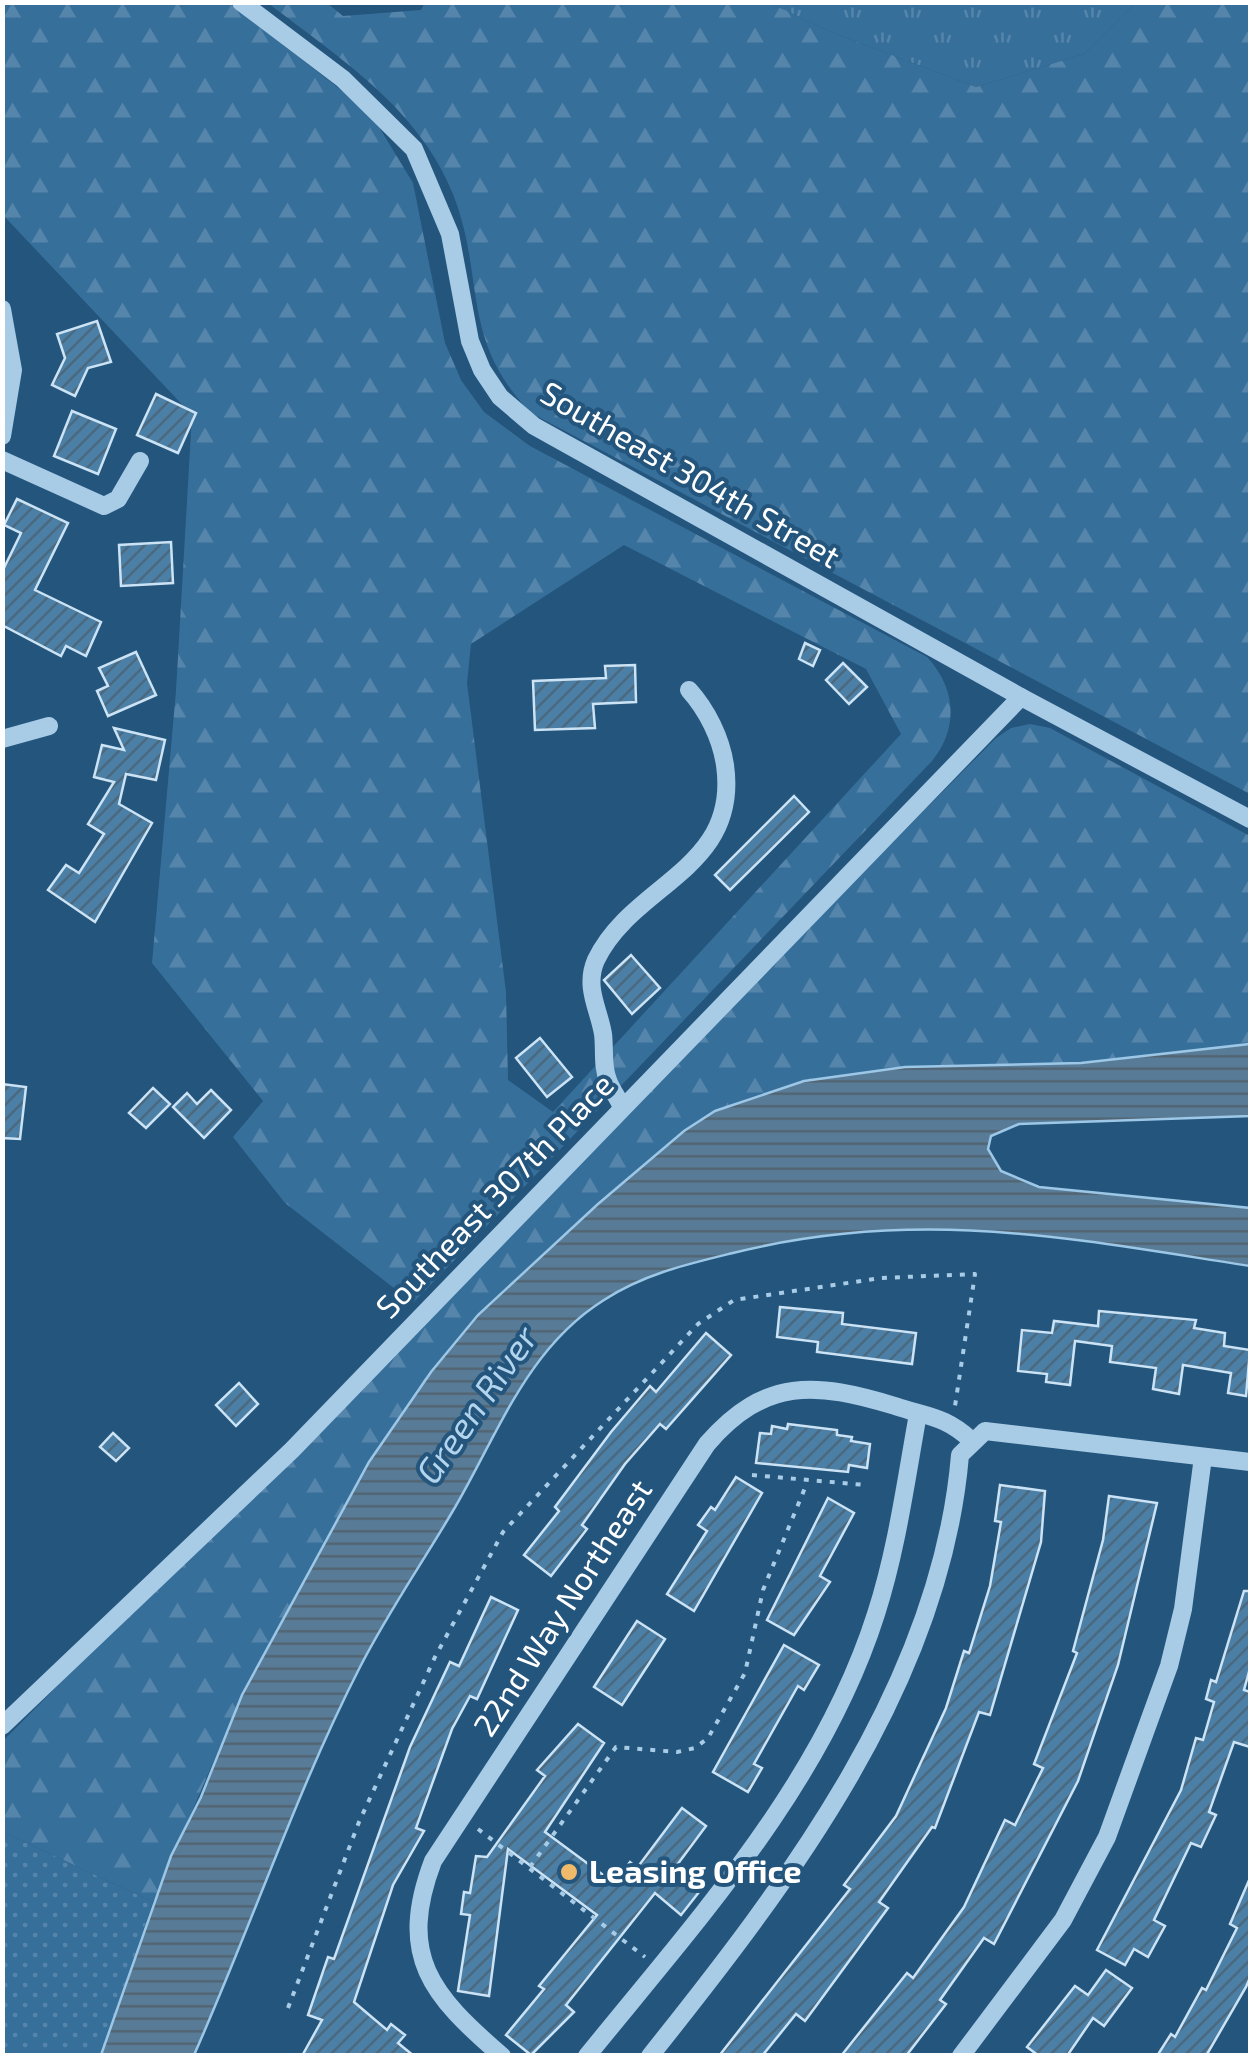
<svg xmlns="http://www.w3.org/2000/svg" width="1253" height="2058" viewBox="0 0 1253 2058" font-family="'Exo 2',sans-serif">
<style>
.grass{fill:url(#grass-tufts)}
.forest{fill:url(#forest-firs);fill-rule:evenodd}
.park{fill:url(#park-dots)}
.water{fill:url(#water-rules);stroke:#9cc7e6;stroke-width:2.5}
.building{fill:url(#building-hatch);stroke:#cbe3f4;stroke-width:2.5}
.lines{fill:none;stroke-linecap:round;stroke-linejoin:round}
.path{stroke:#a8cbe6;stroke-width:4;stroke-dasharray:5 8;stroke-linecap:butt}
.minor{stroke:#a8cbe6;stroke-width:18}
.poi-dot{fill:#f0ba6b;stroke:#23557d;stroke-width:4}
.labels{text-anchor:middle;stroke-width:8;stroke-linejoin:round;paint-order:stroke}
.street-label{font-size:32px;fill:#fff;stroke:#23557d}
.poi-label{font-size:32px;font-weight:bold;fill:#fff;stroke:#23557d;text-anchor:start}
.water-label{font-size:35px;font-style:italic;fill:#b3d4ed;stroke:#23557d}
</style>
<defs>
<pattern id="grass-tufts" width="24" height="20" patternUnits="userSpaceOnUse" patternTransform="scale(2.5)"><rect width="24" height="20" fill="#376f9b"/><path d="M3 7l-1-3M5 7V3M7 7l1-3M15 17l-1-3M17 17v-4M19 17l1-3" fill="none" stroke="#5585aa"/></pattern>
<pattern id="forest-firs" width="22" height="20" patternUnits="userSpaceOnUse" patternTransform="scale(2.5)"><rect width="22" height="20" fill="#376f9b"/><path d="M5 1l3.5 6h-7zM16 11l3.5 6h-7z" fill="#5585aa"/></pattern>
<pattern id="park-dots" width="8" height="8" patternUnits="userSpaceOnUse" patternTransform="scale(2.5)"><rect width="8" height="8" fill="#376f9b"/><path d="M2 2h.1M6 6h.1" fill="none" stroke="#5585aa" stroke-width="1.8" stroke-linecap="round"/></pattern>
<pattern id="water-rules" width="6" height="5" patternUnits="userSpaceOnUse" patternTransform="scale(2.5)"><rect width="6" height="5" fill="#587c98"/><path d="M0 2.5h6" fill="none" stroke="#526472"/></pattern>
<pattern id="building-hatch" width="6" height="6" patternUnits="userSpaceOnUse" patternTransform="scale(2.5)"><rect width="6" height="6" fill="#4b7fa6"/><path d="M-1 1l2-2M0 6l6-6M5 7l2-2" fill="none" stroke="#4b687e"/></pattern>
</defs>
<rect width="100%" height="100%" fill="#23557d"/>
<polygon class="grass" points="770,3 1135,3 1084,54 976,87 826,30"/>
<g class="forest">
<path d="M 425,2 L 770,3 L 826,30 L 976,87 L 1084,54 L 1135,3 L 1250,3 L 1250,794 L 531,413 C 459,339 486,278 453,194 C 418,107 339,58 268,3 L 327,3 L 343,16 L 421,10 Z"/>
<path d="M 3,3 L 229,3 L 345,93 L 379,127 L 413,183 L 445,343 L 461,380 L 484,412 L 530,446 L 927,657 C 956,688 959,728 932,761 L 413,1303 L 285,1203 L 233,1137 L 263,1101 L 152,963 L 176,691 L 192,415 L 3,215 ZM 624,545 L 866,669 L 901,734 L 553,1112 L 508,1080 L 506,992 L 467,683 L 471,644 Z"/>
<polygon points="1030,724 1050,728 1250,836 1250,1044 1081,1063 905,1067 804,1081 715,1111 684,1131 478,1315 431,1372 369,1462 242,1695 153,1902 3,1832 3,1741 996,738 1011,728"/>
</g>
<polygon class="park" points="3,1832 153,1902 100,2055 3,2055"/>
<path class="water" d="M 1250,1044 L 1250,1116 L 1019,1124 L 991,1136 L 988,1149 L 1001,1171 L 1039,1187 L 1250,1208 L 1250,1266 C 1068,1238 917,1207 733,1253 C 688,1264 644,1274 604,1300 C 527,1348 498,1434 454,1509 C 423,1562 388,1612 360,1667 C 296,1792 251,1927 194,2055 L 101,2055 L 171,1856 L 201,1797 L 242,1695 L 369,1462 L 431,1372 L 478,1315 L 598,1204 L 684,1131 L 715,1111 L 804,1081 L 905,1067 L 1081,1063 Z"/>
<g class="building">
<polygon points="97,321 111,362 88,368 75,396 52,385 65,358 57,334"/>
<polygon points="156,394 196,413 178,453 137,435"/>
<polygon points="72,411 116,429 98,474 54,456"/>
<polygon points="17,499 68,523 35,590 101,622 86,656 66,646 61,656 2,625 2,572 21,533 4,525"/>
<polygon points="171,542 173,583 121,586 119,545"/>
<polygon points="805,643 820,650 813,666 799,659"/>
<polygon points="136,652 156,695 108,716 97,691 108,686 99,668"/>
<polygon points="843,663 867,687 849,704 826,680"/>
<polygon points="635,665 636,702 593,704 595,728 535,730 533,681 606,678 605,666"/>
<polygon points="114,728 165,740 156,780 126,774 119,804 152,823 95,922 48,890 66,865 79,873 104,834 88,824 114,782 94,777 102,745 124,750"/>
<polygon points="794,796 809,812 730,890 715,875"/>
<polygon points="631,955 660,988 632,1014 604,980"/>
<polygon points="540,1038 572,1077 547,1097 516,1058"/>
<polygon points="2,1084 26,1087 20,1139 2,1138"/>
<polygon points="153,1088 170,1104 146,1128 129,1113"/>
<polygon points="211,1090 231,1110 204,1138 173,1107 187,1093 197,1104"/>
<polygon points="780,1307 843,1313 842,1324 916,1333 912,1364 817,1352 818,1342 777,1337"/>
<polygon points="1099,1311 1196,1320 1194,1328 1225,1333 1224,1346 1250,1350 1246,1396 1228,1393 1231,1373 1183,1365 1179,1394 1153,1389 1156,1368 1110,1362 1112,1346 1075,1341 1070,1385 1046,1382 1047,1374 1018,1371 1022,1330 1052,1333 1054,1321 1098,1326"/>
<polygon points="706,1333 731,1355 666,1429 660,1424 625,1464 582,1525 587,1529 551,1576 524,1555 559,1511 555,1507 611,1432 650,1386 656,1392"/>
<polygon points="239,1383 258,1404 236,1426 216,1405"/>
<polygon points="788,1424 837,1430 837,1435 852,1437 851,1441 870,1444 867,1468 849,1465 848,1472 756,1463 760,1433 771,1434 772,1426 787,1429"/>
<polygon points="113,1433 129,1448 116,1461 100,1447"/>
<polygon points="736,1477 762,1493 694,1611 667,1594 707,1531 698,1525 711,1507 715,1510"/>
<polygon points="1000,1485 1045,1491 1041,1542 990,1715 979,1712 935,1828 932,1827 879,1902 888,1908 805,2021 796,2014 762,2056 719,2056 850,1889 844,1885 896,1816 946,1708 964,1651 969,1653 990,1586 1001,1522 995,1521"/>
<polygon points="1109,1496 1157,1503 1118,1665 1078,1781 994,1944 984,1938 940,2000 946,2004 906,2056 841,2056 907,1973 913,1978 964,1907 1005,1820 1015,1825 1043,1768 1034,1764 1077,1653 1073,1651 1103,1540"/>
<polygon points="828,1498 854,1513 820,1576 830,1582 794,1635 767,1620"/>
<polygon points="1244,1591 1250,1591 1250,1668 1244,1690 1250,1692 1250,1747 1234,1742 1209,1812 1216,1815 1201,1847 1191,1843 1154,1920 1165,1926 1148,1957 1134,1949 1125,1965 1097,1950 1181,1790 1196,1738 1203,1740 1214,1702 1206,1699 1211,1680 1216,1682"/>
<polygon points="491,1597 518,1610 477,1699 470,1696 452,1729 416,1828 424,1831 393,1885 354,2002 387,2030 391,2024 405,2035 398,2043 414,2056 302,2056 322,2020 308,2015 328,1957 334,1959 410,1747 450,1662 459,1666"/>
<polygon points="637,1621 665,1639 622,1705 594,1687"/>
<polygon points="784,1645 819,1665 804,1690 798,1686 754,1764 762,1768 748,1792 713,1772"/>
<polygon points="578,1724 604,1743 545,1832 614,1883 630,1862 637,1868 682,1808 706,1826 677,1865 703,1887 681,1915 655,1893 566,2005 574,2012 531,2055 506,2035 544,1989 539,1986 597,1915 508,1849 489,1996 458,1991 470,1915 461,1914 464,1892 470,1893 476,1856 487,1857 545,1776 537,1770"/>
<polygon points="1250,1878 1250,1978 1246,1987 1206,2056 1157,2056 1171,2034 1175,2037 1202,1988 1206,1990 1237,1928 1230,1924"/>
<polygon points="1106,1970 1132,1988 1104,2026 1093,2018 1067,2056 1039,2056 1027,2047 1075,1986 1088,1995"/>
</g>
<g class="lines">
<g class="path">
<polyline points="752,1475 865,1485"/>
<polyline points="478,1829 645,1957"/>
<polyline points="530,1867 616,1747 677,1752 695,1748 708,1738 745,1673 763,1590 807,1483"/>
<polyline points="288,2008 359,1822 435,1657 503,1532 698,1324 734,1300 881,1278 975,1274 955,1406"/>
</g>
<g class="minor">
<polyline points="241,2 343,79 414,149 450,234 470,341 482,370 500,397 534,426 1021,697 1250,819"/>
<polyline points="2,309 13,370 2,436"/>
<polyline points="2,460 104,506 118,499 140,461"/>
<polyline points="2,739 49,726"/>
<path d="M 622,1107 C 618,1098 611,1089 608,1080 C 602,1066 605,1049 603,1034 C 599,1009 584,987 596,960 C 633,883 740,870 725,765 C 721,738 707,710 689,690"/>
<polyline points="2,1726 292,1450 1021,697"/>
<path d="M 502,2056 C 431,1995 397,1956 433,1861 L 707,1444 C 765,1377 816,1382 895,1406 C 928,1417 945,1416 971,1440"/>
<path d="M 587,2056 C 697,1920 822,1784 876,1614 C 897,1549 906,1480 918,1414"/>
<path d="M 650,2056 C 789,1882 941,1683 960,1455 L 985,1431 L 1250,1462"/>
<polyline points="961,2056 1063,1920 1107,1837 1169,1666 1183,1609 1203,1457"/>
</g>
</g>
<circle class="poi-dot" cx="569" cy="1872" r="10"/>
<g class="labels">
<g class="street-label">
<text transform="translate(690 475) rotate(30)" y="11">Southeast 304th Street</text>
<text transform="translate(495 1196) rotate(-46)" y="11">Southeast 307th Place</text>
<text transform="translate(563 1608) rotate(-57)" y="11">22nd Way Northeast</text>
</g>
<g class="poi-label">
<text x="589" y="1883">Leasing Office</text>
</g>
<g class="water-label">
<text transform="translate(477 1405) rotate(-55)" y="12">Green River</text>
</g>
</g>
<rect width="1253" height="2058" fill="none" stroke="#ffffff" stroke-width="10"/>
</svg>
